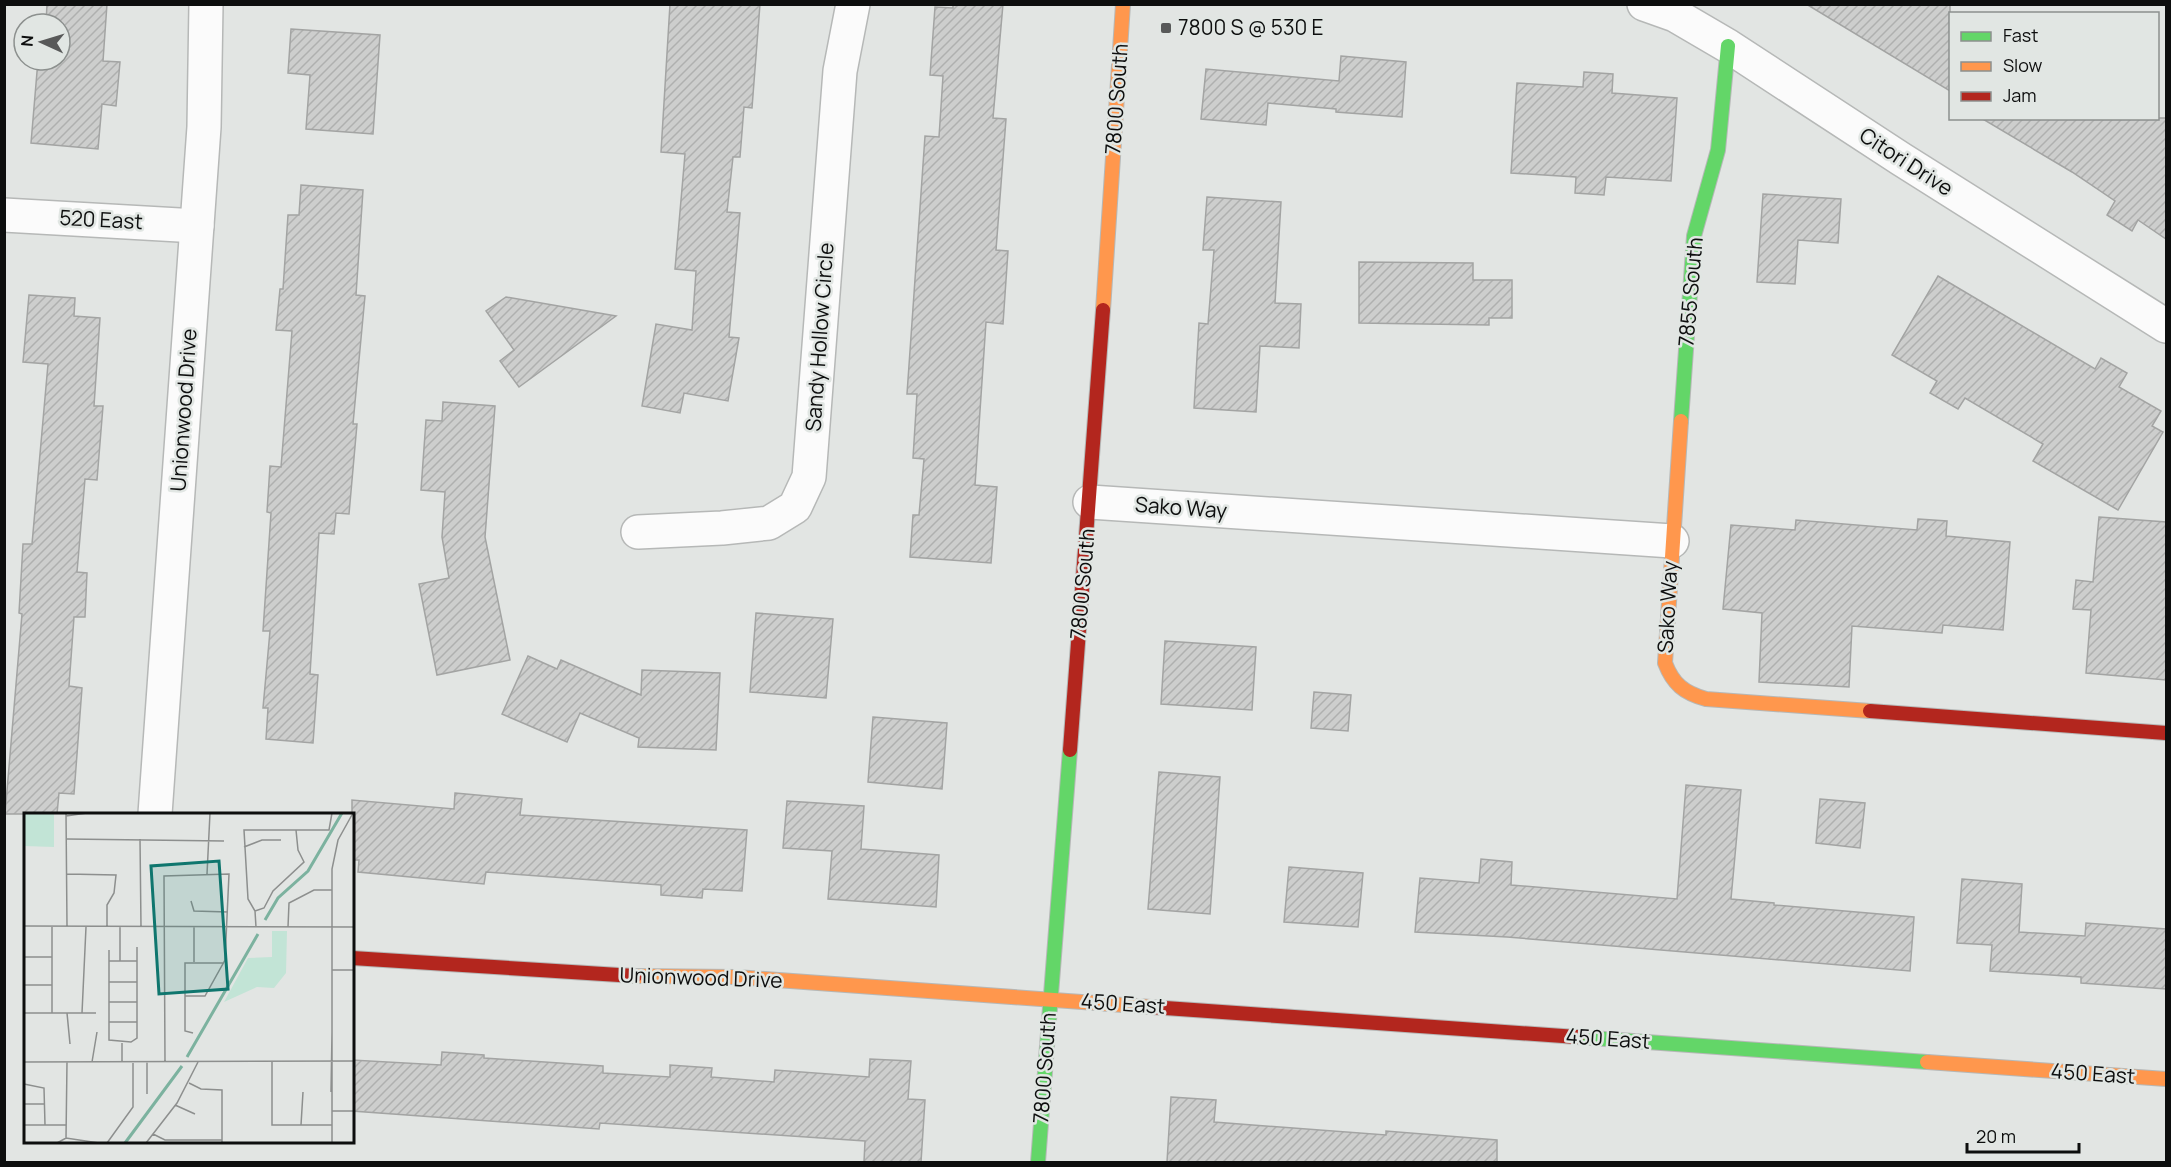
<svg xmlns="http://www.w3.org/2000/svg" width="2171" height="1167" viewBox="0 0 2171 1167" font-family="Manrope,sans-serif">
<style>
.building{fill:url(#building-hatch);stroke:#a3a4a3;stroke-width:1.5}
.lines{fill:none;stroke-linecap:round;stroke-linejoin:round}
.street-casing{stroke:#b6b8b7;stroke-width:36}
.fast-casing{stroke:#b6b8b7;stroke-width:16}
.slow-casing{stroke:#b6b8b7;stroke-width:16}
.jam-casing{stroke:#b6b8b7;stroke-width:16}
.street{stroke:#fbfbfb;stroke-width:33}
.fast{stroke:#63d668;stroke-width:14}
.slow{stroke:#ff974d;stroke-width:14}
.jam{stroke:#b3261e;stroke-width:14}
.poi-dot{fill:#585959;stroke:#e1e6e3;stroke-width:2}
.labels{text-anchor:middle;stroke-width:5;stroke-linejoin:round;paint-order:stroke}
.poi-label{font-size:21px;fill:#0d0e0e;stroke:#e1e6e3;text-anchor:start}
.street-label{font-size:21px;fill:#0d0e0e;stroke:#e1e6e3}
.inset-river{fill:none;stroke:#7cb29f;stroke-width:3}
.inset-road{fill:none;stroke:#8d8f8e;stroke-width:1.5}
.view{fill:#0f766e;fill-opacity:0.15;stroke:#0f766e;stroke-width:3}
.inset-edge{fill:none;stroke:#0d0e0e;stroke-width:3}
</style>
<defs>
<pattern id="building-hatch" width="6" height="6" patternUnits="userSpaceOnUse" patternTransform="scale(1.5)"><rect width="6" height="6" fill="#cdcecd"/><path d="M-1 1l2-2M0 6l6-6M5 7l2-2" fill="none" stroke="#afb0af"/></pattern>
</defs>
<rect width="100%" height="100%" fill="#e2e5e3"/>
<g class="building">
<polygon points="47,4 107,4 103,61 120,62 116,106 102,104 98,149 31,143 38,60 60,60 60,24 46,24"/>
<polygon points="670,4 760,4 752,108 744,107 740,157 733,157 727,212 740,213 729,337 739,338 728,401 684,393 680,413 642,406 656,324 692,330 696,271 675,269 685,154 661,152"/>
<polygon points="953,4 1003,4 993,118 1006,119 996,250 1008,251 1003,324 986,322 975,485 997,487 991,563 910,557 913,515 919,515 924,459 913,458 917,394 907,394 925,136 939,137 943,76 930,75 935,7 953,8"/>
<polygon points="1806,4 1950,4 1950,91"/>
<polygon points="291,29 380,35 373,134 306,129 310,75 288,73"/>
<polygon points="1341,56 1406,62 1402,117 1336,112 1336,109 1268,103 1266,125 1201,119 1206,69 1339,81"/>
<polygon points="1584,72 1613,74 1612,93 1677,98 1671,181 1606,177 1604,195 1575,193 1576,177 1511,173 1517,83 1583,87"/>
<polygon points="1981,118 2166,118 2166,239 2138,220 2132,231 2107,215 2115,201 2072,172"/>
<polygon points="301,185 363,190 356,295 365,296 353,424 357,424 349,514 336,513 334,534 319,533 310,674 318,675 313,743 266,739 268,708 263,708 270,631 263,631 271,513 267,512 270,466 281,467 292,331 276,330 280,289 283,289 288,215 299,215"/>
<polygon points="1763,194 1841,199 1838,243 1798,240 1795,284 1757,282"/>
<polygon points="1207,197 1281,202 1275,303 1301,304 1299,348 1260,346 1256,412 1194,408 1199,323 1208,324 1214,250 1203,250"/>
<polygon points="1359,262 1473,263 1473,280 1512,280 1512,318 1489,318 1489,325 1359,323"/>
<polygon points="1938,276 2095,369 2101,358 2127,373 2119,387 2161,411 2152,426 2163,432 2118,510 2033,461 2043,444 1965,398 1958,409 1930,393 1937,381 1892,355"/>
<polygon points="29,295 75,298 74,316 100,318 94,406 103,406 97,480 85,479 77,572 87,573 85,617 74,617 69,686 82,688 74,794 59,793 57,814 5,814 22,614 19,613 23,544 32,544 48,364 23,362"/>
<polygon points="506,297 616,316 519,387 500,361 514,350 486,311"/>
<polygon points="443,402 495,406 485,537 510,660 437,675 419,584 449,578 442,537 445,492 421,490 426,420 442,421"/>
<polygon points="2099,517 2166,522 2166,680 2086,673 2091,610 2073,609 2076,580 2093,582"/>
<polygon points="1918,519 1947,521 1946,536 2010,542 2003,630 1943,625 1942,633 1852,626 1849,687 1759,682 1762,613 1723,609 1731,525 1795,530 1796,520 1917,530"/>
<polygon points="756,613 833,619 826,698 750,692"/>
<polygon points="1165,641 1256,647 1252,710 1161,704"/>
<polygon points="528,656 557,669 561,660 641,695 642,670 720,673 716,750 638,747 639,738 580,713 567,742 502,714"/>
<polygon points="1314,692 1351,695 1348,731 1311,728"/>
<polygon points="873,717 947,723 942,789 868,782"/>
<polygon points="1159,772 1220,777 1210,914 1148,909"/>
<polygon points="1686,785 1741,790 1731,899 1774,903 1774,905 1914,917 1910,971 1507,937 1415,932 1420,878 1479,883 1481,859 1512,862 1511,885 1677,899"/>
<polygon points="455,793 522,799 520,815 747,830 742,891 703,889 702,898 661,895 661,885 486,872 484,884 358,872 359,860 352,860 352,800 454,809"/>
<polygon points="1820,799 1865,803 1860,848 1816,843"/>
<polygon points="787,801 864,806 861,849 939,855 936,907 828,899 832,851 783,848"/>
<polygon points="1289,867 1363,873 1358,927 1284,922"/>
<polygon points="1962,879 2022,884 2019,932 2085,936 2086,923 2166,929 2166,989 2081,983 2081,977 1990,971 1992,945 1957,943"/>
<polygon points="442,1052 484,1055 484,1058 603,1066 603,1073 670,1077 670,1065 712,1068 711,1077 774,1082 775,1070 869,1077 870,1059 911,1061 908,1099 925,1100 921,1162 864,1162 865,1141 600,1123 599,1129 352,1111 352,1060 441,1065"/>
<polygon points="1171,1097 1216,1100 1214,1122 1386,1135 1386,1131 1497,1140 1497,1162 1167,1162"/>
</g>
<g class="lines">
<defs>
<g id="street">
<polyline points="1644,4 1675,15 1728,46 1901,159 2166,326"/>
<polyline points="4,215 197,226"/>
<polyline points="1090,502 1672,541"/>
<polyline points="638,532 722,528 769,523 795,507 809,477 840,71 853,4"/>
<polyline points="155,814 204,127 206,4"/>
</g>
<g id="fast">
<polyline points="1681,421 1694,236 1718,150 1728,46"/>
<polyline points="1577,1037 1927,1062"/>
<polyline points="1038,1162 1070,750"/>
</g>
<g id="slow">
<polyline points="1103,310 1123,4"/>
<path d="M 1681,421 L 1665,663 C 1673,684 1684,693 1706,699 L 1870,711"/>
<polyline points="635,976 736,977 1151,1007"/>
<polyline points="1927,1062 2166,1079"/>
</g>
<g id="jam">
<polyline points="1870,711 2166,733"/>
<polyline points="1070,750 1103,310"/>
<polyline points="352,958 635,976"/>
<polyline points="1151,1007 1577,1037"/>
</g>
</defs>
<use href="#street" class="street-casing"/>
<use href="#fast" class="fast-casing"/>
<use href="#slow" class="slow-casing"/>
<use href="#jam" class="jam-casing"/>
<use href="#street" class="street"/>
<use href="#fast" class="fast"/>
<use href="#slow" class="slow"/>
<use href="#jam" class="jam"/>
</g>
<rect class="poi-dot" x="1160" y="22" width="12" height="12" rx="3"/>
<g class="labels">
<g class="poi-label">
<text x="1178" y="35">7800 S @ 530 E</text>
</g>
<g class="street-label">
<text transform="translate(1117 99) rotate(-86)" y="7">7800 South</text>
<text transform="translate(1906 162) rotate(33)" y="7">Citori Drive</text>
<text transform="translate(101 220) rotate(3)" y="7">520 East</text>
<text transform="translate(1691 292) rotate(-85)" y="7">7855 South</text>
<text transform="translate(820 337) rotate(-86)" y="7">Sandy Hollow Circle</text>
<text transform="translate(184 410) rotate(-86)" y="7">Unionwood Drive</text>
<text transform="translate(1181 508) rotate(4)" y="7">Sako Way</text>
<text transform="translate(1083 584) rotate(-85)" y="7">7800 South</text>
<text transform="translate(1668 607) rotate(-87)" y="7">Sako Way</text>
<text transform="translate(701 978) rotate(2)" y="7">Unionwood Drive</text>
<text transform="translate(1123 1004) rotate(4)" y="7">450 East</text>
<text transform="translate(1608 1039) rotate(4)" y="7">450 East</text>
<text transform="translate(1045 1068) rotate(-86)" y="7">7800 South</text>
<text transform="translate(2093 1074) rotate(4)" y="7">450 East</text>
</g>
</g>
<g transform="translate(24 813)">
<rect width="330" height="330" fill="#e2e5e3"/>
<path d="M 0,0 L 30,0 L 30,34 L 0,33 Z" fill="#c2e4d6"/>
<path d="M 248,118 L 263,118 L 262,160 L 250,175 L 233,174 L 200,189 L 224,145 L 248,144 Z" fill="#c2e4d6"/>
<path d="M10 20a9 9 0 1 1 18 0a9 9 0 1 1-18 0Z" fill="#c2e4d6"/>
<path class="inset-river" d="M 241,107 L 254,85 L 284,58 L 318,0M 163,244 L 234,121M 101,330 L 158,253"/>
<path class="inset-road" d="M 42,0 L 43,113M 42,3 L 63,0M 43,26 L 200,28M 116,26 L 117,114M 220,34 L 238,27 L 257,27M 43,61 L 92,62 L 90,80 L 83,92 L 83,114M 183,61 L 186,0M 167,88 L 170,98 L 204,99M 231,98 L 240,95 L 249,78 L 280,49 L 274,37 L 272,17M 0,113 L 330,114M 28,114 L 28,200M 96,114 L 96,148M 170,114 L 170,149M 232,114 L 231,98 L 224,86 L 220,17 L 305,17 L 308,0M 264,114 L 265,90 L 290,77 L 308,77M 85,137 L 85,227 L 107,229 L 113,225 L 113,134M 0,144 L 28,144M 85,148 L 113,148M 308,157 L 330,157M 85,169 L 113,169M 0,172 L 28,172M 85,189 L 113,189M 0,200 L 72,200M 43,200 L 46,231M 58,200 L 62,114M 85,209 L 113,209M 169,220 L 161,218 L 161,150 L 200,150M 98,230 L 98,249M 248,248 L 248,312 L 308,312M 0,249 L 330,248M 68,249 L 73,219M 141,249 L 140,63 L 205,61 L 201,147 L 181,183 L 161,183M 165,270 L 177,276 L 198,277 L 198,330M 0,271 L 20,275 L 21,312M 307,279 L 308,219M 123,281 L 123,249M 0,291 L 21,291M 151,292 L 171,301M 308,298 L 330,298M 0,312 L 42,312M 277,312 L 279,279M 129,321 L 141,327 L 198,327M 42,325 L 43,249M 33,330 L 42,325 L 75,330M 83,330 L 109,294 L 109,250M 122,330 L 153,290 L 174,249M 308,330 L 308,56 L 314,27 L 329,0"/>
<path class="view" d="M 195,48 L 204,176 L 135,181 L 127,53 Z"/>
<rect width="330" height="330" class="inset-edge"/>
</g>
<rect width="2171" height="1167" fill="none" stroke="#0d0e0e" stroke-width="12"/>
<rect x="1949" y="12" width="210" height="108" fill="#e1e6e3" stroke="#8c908e" stroke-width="1.5"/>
<rect x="1961" y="32" width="30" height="9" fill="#63d668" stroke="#8c908e" stroke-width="1.5"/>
<text x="2003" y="42" font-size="18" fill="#0d0e0e">Fast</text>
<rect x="1961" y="62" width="30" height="9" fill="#ff974d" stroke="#8c908e" stroke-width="1.5"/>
<text x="2003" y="72" font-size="18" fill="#0d0e0e">Slow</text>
<rect x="1961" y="92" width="30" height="9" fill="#b3261e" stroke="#8c908e" stroke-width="1.5"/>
<text x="2003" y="102" font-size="18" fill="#0d0e0e">Jam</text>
<g transform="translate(42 42) rotate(274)"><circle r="28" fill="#e1e6e3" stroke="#8c908e" stroke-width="1.5"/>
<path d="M0-4.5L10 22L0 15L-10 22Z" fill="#585959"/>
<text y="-9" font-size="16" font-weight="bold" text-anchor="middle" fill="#0d0e0e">N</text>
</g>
<path d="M1967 1143v9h112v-9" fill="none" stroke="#0d0e0e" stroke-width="3"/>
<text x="1976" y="1143" font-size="18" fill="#0d0e0e" stroke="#e1e6e3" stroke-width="4.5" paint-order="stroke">20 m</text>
</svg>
